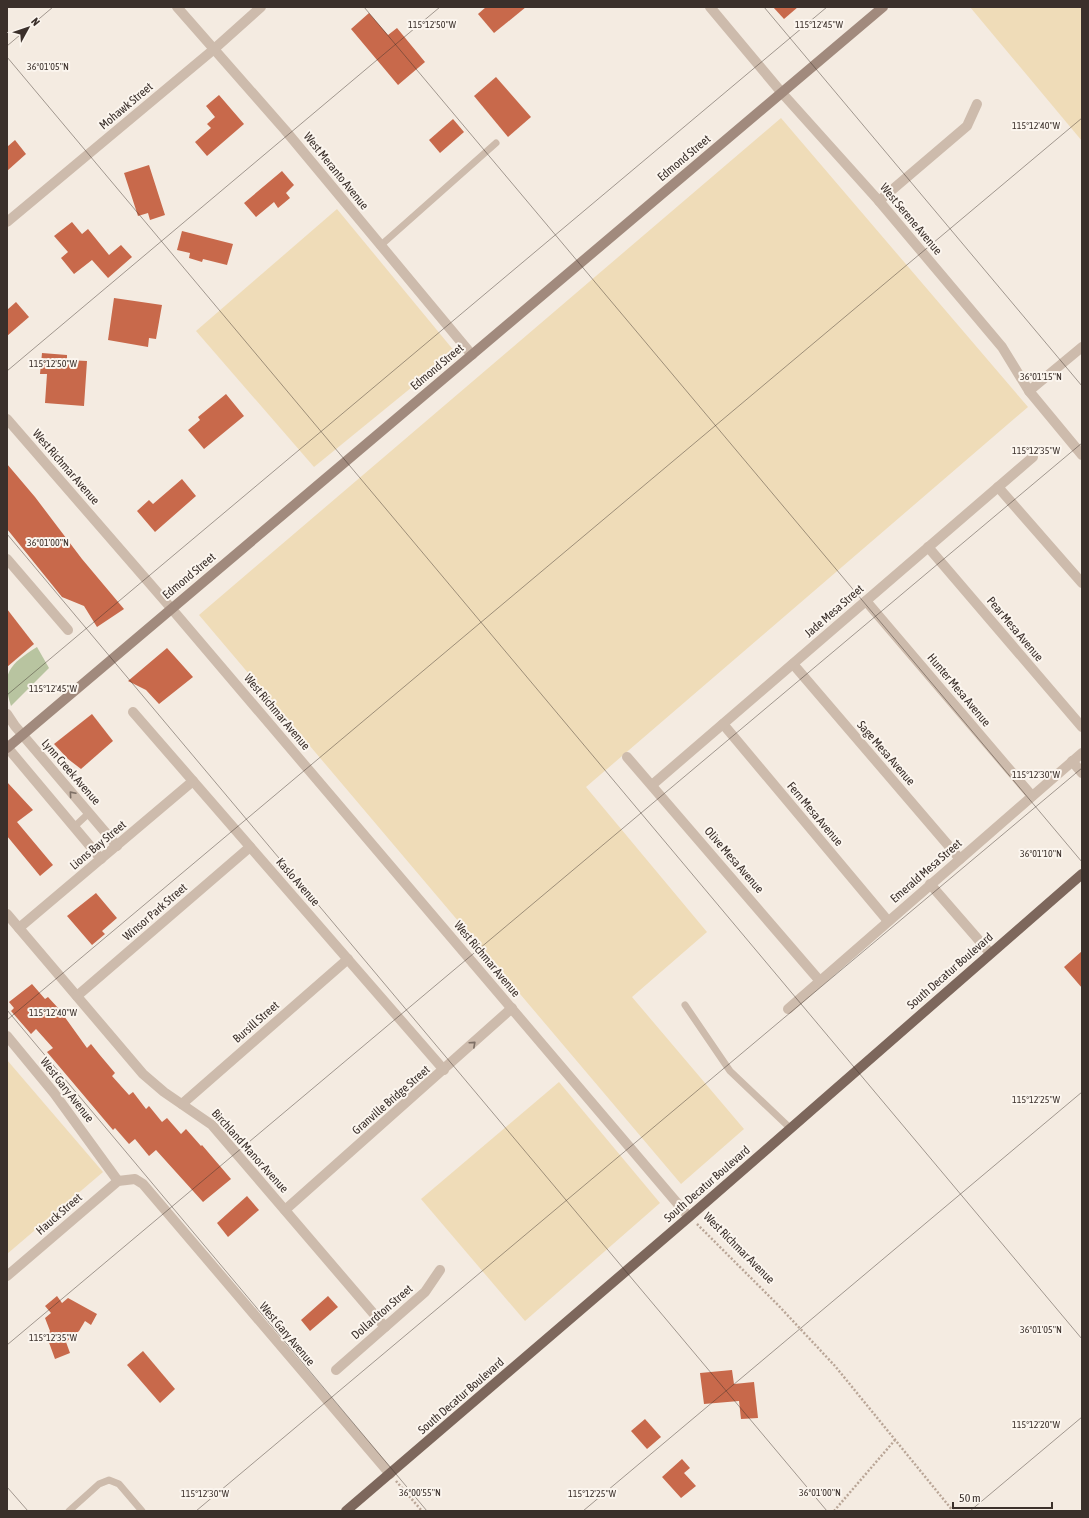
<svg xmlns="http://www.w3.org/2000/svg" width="1089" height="1518" viewBox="0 0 1089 1518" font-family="'Asap Condensed',sans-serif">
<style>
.green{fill:#b8c4a0}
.sand{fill:#efdcb8}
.building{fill:#c8694b}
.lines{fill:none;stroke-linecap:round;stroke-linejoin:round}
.path{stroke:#b9a596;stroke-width:2.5;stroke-dasharray:2 2;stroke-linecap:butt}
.lane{stroke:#cdbbac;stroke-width:7}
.street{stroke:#cdbbac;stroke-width:10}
.secondary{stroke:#a18a7d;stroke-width:10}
.primary{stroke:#7d675c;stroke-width:10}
.oneway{stroke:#7d6f65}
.ticks{fill:none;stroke:#3b302b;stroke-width:1;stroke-opacity:0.45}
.labels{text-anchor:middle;stroke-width:4;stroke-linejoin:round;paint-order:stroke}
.street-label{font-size:12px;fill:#3b302b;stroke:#fbf5ee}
.ticks-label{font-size:10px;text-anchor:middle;fill:#3b302b;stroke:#fbf5ee;stroke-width:4;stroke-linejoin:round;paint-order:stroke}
</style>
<rect width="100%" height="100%" fill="#f4ebe1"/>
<path class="green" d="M 37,647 L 49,668 L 11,706 C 0,673 10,664 37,647 Z"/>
<g class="sand">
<polygon points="970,7 1082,7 1082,141"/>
<polygon points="781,118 1028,407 586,787 707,932 632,997 744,1129 681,1184 199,615"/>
<polygon points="337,209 455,352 314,467 196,331"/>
<polygon points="7,1060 103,1172 7,1254"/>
<polygon points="559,1082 660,1203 525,1321 421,1199"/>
</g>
<g class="building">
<polygon points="486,7 526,7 494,33 478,14"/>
<polygon points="773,7 798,7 784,19"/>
<polygon points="369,13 388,35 397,28 425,62 398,85 351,29"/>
<polygon points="496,77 531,117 508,137 474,96"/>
<polygon points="219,95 244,124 207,156 195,142 211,128 207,124 215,117 206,106"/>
<polygon points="453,119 464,132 440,153 429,140"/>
<polygon points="15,140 26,154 7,171 7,147"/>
<polygon points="149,165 165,215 150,220 148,213 138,216 124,173"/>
<polygon points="282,171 294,185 286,193 290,198 278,208 274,202 256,217 244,203"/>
<polygon points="72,222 82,234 88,229 109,255 121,245 132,257 108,278 92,260 74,274 61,258 68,252 54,236"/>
<polygon points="182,231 233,244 227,265 203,259 202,262 189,258 190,253 177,250"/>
<polygon points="114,298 162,305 156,339 149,338 148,347 108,340"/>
<polygon points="16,302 29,317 7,336 7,310"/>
<polygon points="42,353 67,355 67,360 87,361 84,406 45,403 47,374 40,374"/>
<polygon points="226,394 244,416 204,449 188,430 200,420 198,417"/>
<polygon points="7,464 35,497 82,559 124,609 97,627 84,606 62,597 7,529"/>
<polygon points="182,479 196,496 155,532 137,511 149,500 153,504"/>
<polygon points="7,609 34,644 7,667"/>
<polygon points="167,648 193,677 159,704 146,690 128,681"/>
<polygon points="92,714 113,741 81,769 68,759 54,744"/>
<polygon points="7,782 33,810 17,822 53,865 40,876 7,836"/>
<polygon points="96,893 117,918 102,931 105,934 92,945 67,916"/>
<polygon points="1082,951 1082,988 1064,967"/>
<polygon points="32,984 45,999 48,997 59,1009 87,1048 91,1044 99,1054 115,1073 112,1076 129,1095 133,1092 146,1109 149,1106 162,1122 167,1118 181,1134 186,1129 201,1146 202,1145 231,1179 203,1202 156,1150 149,1156 135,1139 129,1144 115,1128 113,1130 47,1052 53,1048 36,1029 31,1034 11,1011 14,1008 9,1002"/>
<polygon points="247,1196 259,1210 228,1237 217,1223"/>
<polygon points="57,1296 62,1303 68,1298 97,1314 91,1325 85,1321 79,1331 66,1342 70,1353 55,1359 47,1337 50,1331 45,1318 51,1313 45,1306"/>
<polygon points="328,1296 338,1307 310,1331 301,1320"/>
<polygon points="143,1351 175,1389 160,1403 127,1365"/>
<polygon points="732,1370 734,1384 754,1382 758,1418 741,1419 739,1401 704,1404 700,1373"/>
<polygon points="645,1419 661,1437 647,1449 631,1431"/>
<polygon points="682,1459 690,1468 684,1473 696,1486 681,1498 662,1477"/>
</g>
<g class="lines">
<g class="path">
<polyline points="697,1224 778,1305 835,1366 953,1511"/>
<polyline points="396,1481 422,1511"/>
<polyline points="834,1511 895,1440"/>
</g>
<g class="lane">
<polyline points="380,246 496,143"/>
<polyline points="74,827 89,813"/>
<polyline points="685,1005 730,1071 790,1128"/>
<polyline points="69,1511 99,1484 109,1480 119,1484 142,1511"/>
</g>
<g class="street">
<polyline points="177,7 285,130 472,355"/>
<polyline points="710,7 782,93 879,201 1002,347 1029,391 1082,455"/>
<polyline points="879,201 967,126 977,104"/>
<polyline points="7,222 213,50 261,7"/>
<polyline points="1029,391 1082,347"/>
<polyline points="7,419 171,608 689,1217"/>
<polyline points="998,487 1082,583"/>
<polyline points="928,547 1082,727"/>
<polyline points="7,559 68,630"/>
<polyline points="866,601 1032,796"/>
<polyline points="793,664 960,859"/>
<polyline points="133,712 444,1070"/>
<polyline points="7,714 15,726 117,846"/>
<polyline points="723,724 888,921"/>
<polyline points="7,747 101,859"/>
<polyline points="627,757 819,980"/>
<polyline points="1072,761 1082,773"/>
<polyline points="652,785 1033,457"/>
<polyline points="930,884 990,953"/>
<polyline points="7,914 143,1074 164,1092 212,1125 385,1327"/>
<polyline points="19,928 193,781"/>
<polyline points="77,996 250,847"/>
<polyline points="788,1009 1082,753"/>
<polyline points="7,1036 54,1093 118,1181"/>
<polyline points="182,1104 348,959"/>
<polyline points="285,1210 512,1008"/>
<polyline points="7,1276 118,1181 135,1179 143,1184 390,1474"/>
<polyline points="336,1370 425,1292 440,1270"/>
</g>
<polyline class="secondary" points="7,748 883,7"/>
<polyline class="primary" points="346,1511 689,1217 1082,874"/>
</g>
<defs><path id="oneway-chevron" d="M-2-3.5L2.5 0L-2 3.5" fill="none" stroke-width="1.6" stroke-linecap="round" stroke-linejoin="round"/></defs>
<g class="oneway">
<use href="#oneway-chevron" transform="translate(72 794) rotate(-131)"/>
<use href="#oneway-chevron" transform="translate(473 1044) rotate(-42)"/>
</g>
<path class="ticks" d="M 364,7 L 1082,862M 764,7 L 1082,386M 7,46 L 53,7M 7,57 L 1082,1339M 7,371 L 440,7M 7,534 L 827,1511M 7,695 L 827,7M 7,1010 L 427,1511M 7,1020 L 1082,118M 7,1345 L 1082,443M 7,1487 L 28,1511M 196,1511 L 1082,768M 583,1511 L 1082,1092M 970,1511 L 1082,1417"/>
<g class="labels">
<g class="street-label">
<text transform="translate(126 106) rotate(-40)" y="4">Mohawk Street</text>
<text transform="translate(684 158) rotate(-40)" y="4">Edmond Street</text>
<text transform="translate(336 171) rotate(51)" y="4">West Meranto Avenue</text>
<text transform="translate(911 219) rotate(50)" y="4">West Serene Avenue</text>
<text transform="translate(437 367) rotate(-40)" y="4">Edmond Street</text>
<text transform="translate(66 467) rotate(49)" y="4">West Richmar Avenue</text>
<text transform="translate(189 576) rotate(-40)" y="4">Edmond Street</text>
<text transform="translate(834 611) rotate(-41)" y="4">Jade Mesa Street</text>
<text transform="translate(1015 629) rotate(50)" y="4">Pear Mesa Avenue</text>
<text transform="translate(959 690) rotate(50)" y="4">Hunter Mesa Avenue</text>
<text transform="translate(277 712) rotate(50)" y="4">West Richmar Avenue</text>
<text transform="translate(886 753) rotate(49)" y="4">Sage Mesa Avenue</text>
<text transform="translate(71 772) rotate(49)" y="4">Lynn Creek Avenue</text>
<text transform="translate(815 814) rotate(50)" y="4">Fern Mesa Avenue</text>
<text transform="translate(98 845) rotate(-40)" y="4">Lions Bay Street</text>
<text transform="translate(734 860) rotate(49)" y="4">Olive Mesa Avenue</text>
<text transform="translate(926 871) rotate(-41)" y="4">Emerald Mesa Street</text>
<text transform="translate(298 882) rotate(49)" y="4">Kaslo Avenue</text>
<text transform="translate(155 912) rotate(-41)" y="4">Winsor Park Street</text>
<text transform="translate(487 959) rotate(50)" y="4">West Richmar Avenue</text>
<text transform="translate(950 971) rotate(-41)" y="4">South Decatur Boulevard</text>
<text transform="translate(256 1022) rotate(-41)" y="4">Bursill Street</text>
<text transform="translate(67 1090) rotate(52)" y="4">West Gary Avenue</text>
<text transform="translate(391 1100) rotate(-41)" y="4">Granville Bridge Street</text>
<text transform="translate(250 1151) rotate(48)" y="4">Birchland Manor Avenue</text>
<text transform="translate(707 1184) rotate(-41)" y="4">South Decatur Boulevard</text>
<text transform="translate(59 1214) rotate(-41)" y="4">Hauck Street</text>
<text transform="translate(739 1248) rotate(45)" y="4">West Richmar Avenue</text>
<text transform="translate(382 1312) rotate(-41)" y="4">Dollardton Street</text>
<text transform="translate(287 1334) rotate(50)" y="4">West Gary Avenue</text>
<text transform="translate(461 1396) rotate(-41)" y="4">South Decatur Boulevard</text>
</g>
</g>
<g class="ticks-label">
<text x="432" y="28">115°12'50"W</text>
<text x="819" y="28">115°12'45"W</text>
<text x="48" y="70">36°01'05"N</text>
<text x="1036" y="129">115°12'40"W</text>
<text x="53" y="367">115°12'50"W</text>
<text x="1041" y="380">36°01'15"N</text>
<text x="1036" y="454">115°12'35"W</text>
<text x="48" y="546">36°01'00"N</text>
<text x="53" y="692">115°12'45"W</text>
<text x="1036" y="778">115°12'30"W</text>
<text x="1041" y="857">36°01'10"N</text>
<text x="53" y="1016">115°12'40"W</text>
<text x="1036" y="1103">115°12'25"W</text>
<text x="1041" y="1333">36°01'05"N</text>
<text x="53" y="1341">115°12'35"W</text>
<text x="1036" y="1428">115°12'20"W</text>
<text x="420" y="1496">36°00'55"N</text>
<text x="820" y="1496">36°01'00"N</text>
<text x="205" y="1497">115°12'30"W</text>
<text x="592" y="1497">115°12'25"W</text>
</g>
<rect width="1089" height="1518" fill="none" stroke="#3b302b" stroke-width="16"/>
<g transform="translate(28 28) rotate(50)" stroke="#fbf5ee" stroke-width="3" paint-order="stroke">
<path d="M0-3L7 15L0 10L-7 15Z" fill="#3b302b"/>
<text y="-6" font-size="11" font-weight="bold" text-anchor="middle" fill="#3b302b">N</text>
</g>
<path d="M953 1502v6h99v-6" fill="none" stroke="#3b302b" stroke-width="2"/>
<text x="959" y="1502" font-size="12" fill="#3b302b" stroke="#fbf5ee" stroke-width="3" paint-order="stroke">50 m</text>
</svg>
